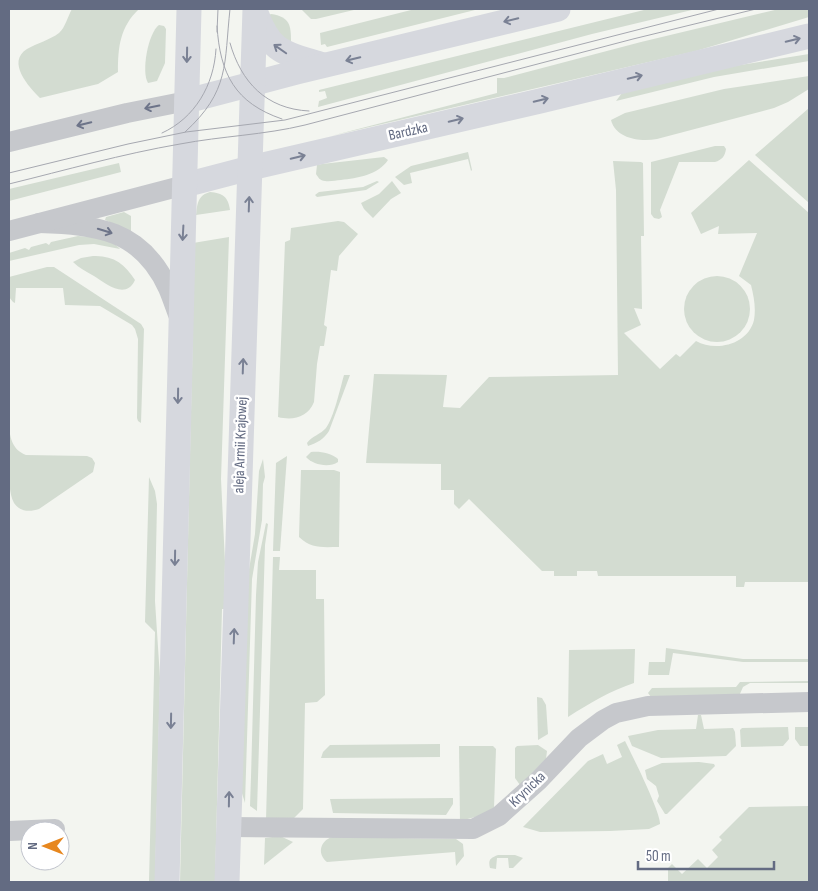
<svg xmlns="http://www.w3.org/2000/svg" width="818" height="891" viewBox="0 0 818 891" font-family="'Sofia Sans Condensed',sans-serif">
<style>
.green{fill:#d3dcd1}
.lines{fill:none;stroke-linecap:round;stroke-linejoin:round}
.minor{stroke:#c6c8cc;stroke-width:20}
.major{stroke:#d6d8de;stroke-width:25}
.tram{stroke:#a6a8b0;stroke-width:1}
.oneway{stroke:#7a8194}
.oneway2{stroke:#6d7489}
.labels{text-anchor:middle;stroke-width:5;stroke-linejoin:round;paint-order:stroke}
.street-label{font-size:15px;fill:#636b82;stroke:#fff}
</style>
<rect width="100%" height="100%" fill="#f3f5f0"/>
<g class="green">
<path d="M 72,9 L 139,9 C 120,27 118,47 118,72 L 98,84 L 40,98 C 29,87 6,62 27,49 C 37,43 50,40 59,33 C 65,28 68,16 72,9 Z"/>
<polygon points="301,9 358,9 316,19 311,19"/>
<polygon points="415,9 479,9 327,47 325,44 321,45 320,33"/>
<polygon points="648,9 696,9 592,34 318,107 319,101 327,98 325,91 319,92 319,90"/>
<polygon points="779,9 809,9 809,17 696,51 331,136 497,93 497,78 504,78 641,42"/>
<path d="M 271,14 C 290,17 291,25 291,42 L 277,36 L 269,15 Z"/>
<path d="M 159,25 L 164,26 L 166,29 L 165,63 L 157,81 L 148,83 C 141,72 148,33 159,25 Z"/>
<polygon points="809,54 809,61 714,77 616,101 622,93 734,66"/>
<path d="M 809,76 L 809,89 L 788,102 L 774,108 L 657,139 C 640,142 616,139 611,120 L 625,113 L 724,89 Z"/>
<polygon points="809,108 809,203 755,155"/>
<path d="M 715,146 L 724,146 L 726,149 C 725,156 722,160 715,162 L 679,162 L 660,210 L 662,217 L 659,219 L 654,218 L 651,214 L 651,162 Z"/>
<polygon points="468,152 472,170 471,171 468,159 410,173 412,183 404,185 395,177 411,166"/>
<path d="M 384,157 L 388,160 C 378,175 357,178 341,180 C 336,180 330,182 325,181 C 320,181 318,177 316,174 L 317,165 L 322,164 Z"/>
<path d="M 749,160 L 809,213 L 809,587 L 808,587 L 808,582 L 745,582 L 744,587 L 736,587 L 736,576 L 598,576 L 597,571 L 577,571 L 577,576 L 554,576 L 554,571 L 542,571 L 469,499 L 459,509 L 454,504 L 454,490 L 441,490 L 441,464 L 366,463 L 374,374 L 447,375 L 443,407 L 460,408 L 489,377 L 618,375 L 616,190 L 613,161 L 641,162 L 643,163 L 644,236 L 641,236 L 642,309 L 634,308 L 641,325 L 624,333 L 660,369 L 676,354 L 680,357 L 696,341 C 715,352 748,345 754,320 C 756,308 754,297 751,285 L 739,276 L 757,233 L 718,234 L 719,226 L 701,234 L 691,213 Z"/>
<polygon points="119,163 121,172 9,201 9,189"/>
<polygon points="377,181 379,182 366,190 317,197 315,195 319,192 363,187"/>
<polygon points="392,181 401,193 391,199 373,218 364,209 361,203 379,194"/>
<path d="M 210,192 C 223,193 228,197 230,210 L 196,215 C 197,204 198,195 210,192 Z"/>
<polygon points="124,212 131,216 131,232 105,220 106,217"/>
<path d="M 338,221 L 344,222 L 358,234 L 339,256 L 337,271 L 331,270 L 324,325 L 327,327 L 324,346 L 320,346 L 317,364 L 314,402 C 308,417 293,421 278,417 L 285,242 L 290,240 L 291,228 Z"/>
<path d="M 78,236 C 92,237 111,238 120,249 L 94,244 L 79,245 L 9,261 L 9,253 L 25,248 L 29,250 L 31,247 L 46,243 L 49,245 L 51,242 Z"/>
<polygon points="229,237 221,479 225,562 224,609 222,609 215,882 180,882 193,327 193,243"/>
<path d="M 93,256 C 113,255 125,264 135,280 C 126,300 106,284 94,276 C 87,272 79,268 73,262 L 81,258 Z"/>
<polygon points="47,267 54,267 141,324 144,329 141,423 138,421 137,418 138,339 135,329 132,325 100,306 65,305 63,288 16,288 15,303 13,302 9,297 9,277"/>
<circle cx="717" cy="309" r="33"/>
<path d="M 344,375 L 350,375 L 329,431 C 324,439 317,443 308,446 L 307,443 C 312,436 321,434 326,428 C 334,417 340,389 344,375 Z"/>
<path d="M 9,426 C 10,439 13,450 26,455 L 87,456 L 92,458 L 95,463 L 93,472 L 39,509 C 30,512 20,512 14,503 C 6,490 9,443 9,426 Z"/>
<path d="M 311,452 C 320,451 331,453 338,459 L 338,462 C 329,468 313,465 306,457 Z"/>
<polygon points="287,456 280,551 273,551 276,463"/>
<polygon points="263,459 265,477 263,484 262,520 252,579 245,803 241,790 247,581 255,534 259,471"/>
<path d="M 301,470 L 334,470 L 340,472 L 339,547 C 322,547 312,549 299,537 Z"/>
<polygon points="149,477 155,491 157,504 155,601 160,678 155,882 149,882 155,632 145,622"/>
<polygon points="266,523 268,524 265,545 257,811 250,806 251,777 256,595 258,562"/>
<polygon points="273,557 280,557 279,570 316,570 316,599 324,599 325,695 317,702 305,703 303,809 294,818 266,820"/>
<polygon points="666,648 743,659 809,659 809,662 743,662 673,653 669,675 648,675 649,662 665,662"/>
<path d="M 635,649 L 634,683 C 610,691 590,703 568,717 L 569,650 Z"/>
<polygon points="809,681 809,683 750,683 743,687 739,696 651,697 648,693 652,688 736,687 740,682"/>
<polygon points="537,697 542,698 546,705 548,734 538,740"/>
<polygon points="698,715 701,715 704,729 733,728 735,732 736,746 726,756 661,758 632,746 628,736 658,730 696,729"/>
<polygon points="788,727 789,739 783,746 741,747 740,730 742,728"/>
<polygon points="795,727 809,727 809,746 800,746 795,739"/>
<path d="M 625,741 C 632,755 661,813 660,824 L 649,829 L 610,831 L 540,832 L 523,827 L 588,761 L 603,754 L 607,764 L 622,757 L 617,745 Z"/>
<polygon points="440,744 440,757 321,758 323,752 330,745"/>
<polygon points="538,745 547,751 546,759 520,785 515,778 515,748 517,746"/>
<polygon points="459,746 493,746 496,749 494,808 479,816 460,821"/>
<polygon points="699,762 714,764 715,766 667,814 665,814 657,801 659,796 656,786 647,779 645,770 662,763"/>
<polygon points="453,798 453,804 446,815 333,813 330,799"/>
<polygon points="809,806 809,882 668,882 668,868 672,864 682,874 698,859 707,868 718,857 712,850 722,840 719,837 749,807"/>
<polygon points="280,836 293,842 264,865 265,838"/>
<path d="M 332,837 L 456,839 L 463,844 L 464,856 L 456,866 L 455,852 L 327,862 C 317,854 320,841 332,837 Z"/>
<path d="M 498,855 L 515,855 L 523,858 L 513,868 L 509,868 L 508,858 L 497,858 L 496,869 L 490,868 C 488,860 490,858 498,855 Z"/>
</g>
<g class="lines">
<g class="minor">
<polyline points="9,142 127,113 187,101"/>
<path d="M 39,223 C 97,225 141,229 168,288 C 172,297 175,307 179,317"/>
<polyline points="9,231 185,185"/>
<polyline points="229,827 473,829 499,816 538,781 579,738 603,720 616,713 648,706 809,702"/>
<polyline points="9,831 55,829"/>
</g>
<g class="major">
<path d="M 256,13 C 271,54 285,53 323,65"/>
<polyline points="187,101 297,72 558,9"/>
<polyline points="185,185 250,168 540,101 809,36"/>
<polyline points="167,882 189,9"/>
<polyline points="227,882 255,9"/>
</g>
<g class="tram">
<path d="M 217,26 C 220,74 235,103 282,119"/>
<polyline points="217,32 218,9"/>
<path d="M 230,43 C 241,82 266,109 309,111"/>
<path d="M 185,132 C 230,91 224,64 230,9"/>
<path d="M 162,133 C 195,118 214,85 216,49"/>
<polyline points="9,173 128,144 186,132 285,120 719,9"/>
<path d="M 9,184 C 66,170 122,154 180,144 C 222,136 264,135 305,125 L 633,39 L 756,9"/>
</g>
</g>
<defs><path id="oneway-shaft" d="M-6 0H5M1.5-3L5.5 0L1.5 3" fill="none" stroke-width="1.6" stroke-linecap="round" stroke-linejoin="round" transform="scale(1.25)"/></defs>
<g class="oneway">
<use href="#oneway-shaft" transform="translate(511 20) rotate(166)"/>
<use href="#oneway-shaft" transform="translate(793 40) rotate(-13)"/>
<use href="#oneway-shaft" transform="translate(280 49) rotate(-145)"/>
<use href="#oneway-shaft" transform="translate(187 55) rotate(91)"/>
<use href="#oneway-shaft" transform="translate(353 59) rotate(166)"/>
<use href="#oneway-shaft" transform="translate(635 77) rotate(-13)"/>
<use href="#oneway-shaft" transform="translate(541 100) rotate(-13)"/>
<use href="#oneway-shaft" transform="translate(456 120) rotate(-13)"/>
<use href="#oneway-shaft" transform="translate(298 157) rotate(-13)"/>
<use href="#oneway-shaft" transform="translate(249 204) rotate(-88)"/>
<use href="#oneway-shaft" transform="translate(183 233) rotate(93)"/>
<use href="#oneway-shaft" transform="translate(243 366) rotate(-88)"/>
<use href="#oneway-shaft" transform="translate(178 396) rotate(91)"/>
<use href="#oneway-shaft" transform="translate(175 558) rotate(91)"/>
<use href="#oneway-shaft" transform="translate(234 636) rotate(-88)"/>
<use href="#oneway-shaft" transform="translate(171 721) rotate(91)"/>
<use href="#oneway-shaft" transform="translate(229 799) rotate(-89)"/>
</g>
<g class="oneway2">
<use href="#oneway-shaft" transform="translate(152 107) rotate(169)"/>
<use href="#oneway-shaft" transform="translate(84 124) rotate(166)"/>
<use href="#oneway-shaft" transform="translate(105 231) rotate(17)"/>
</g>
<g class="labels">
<g class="street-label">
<text transform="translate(408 131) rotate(-13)" y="5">Bardzka</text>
<text transform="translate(240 445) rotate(-88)" y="5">aleja Armii Krajowej</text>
<text transform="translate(527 789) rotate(-44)" y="5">Krynicka</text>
</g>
</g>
<rect width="818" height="891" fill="none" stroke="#636b82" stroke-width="20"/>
<g transform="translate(45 846) rotate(270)"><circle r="24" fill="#ffffff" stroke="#c1c4cd"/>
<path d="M0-4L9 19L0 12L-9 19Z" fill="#e7871e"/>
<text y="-8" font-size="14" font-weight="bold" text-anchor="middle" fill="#636b82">N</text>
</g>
<path d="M638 861v8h136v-8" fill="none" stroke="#636b82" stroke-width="2.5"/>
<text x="646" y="861" font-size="15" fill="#636b82" stroke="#ffffff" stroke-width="4" paint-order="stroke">50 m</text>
</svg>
